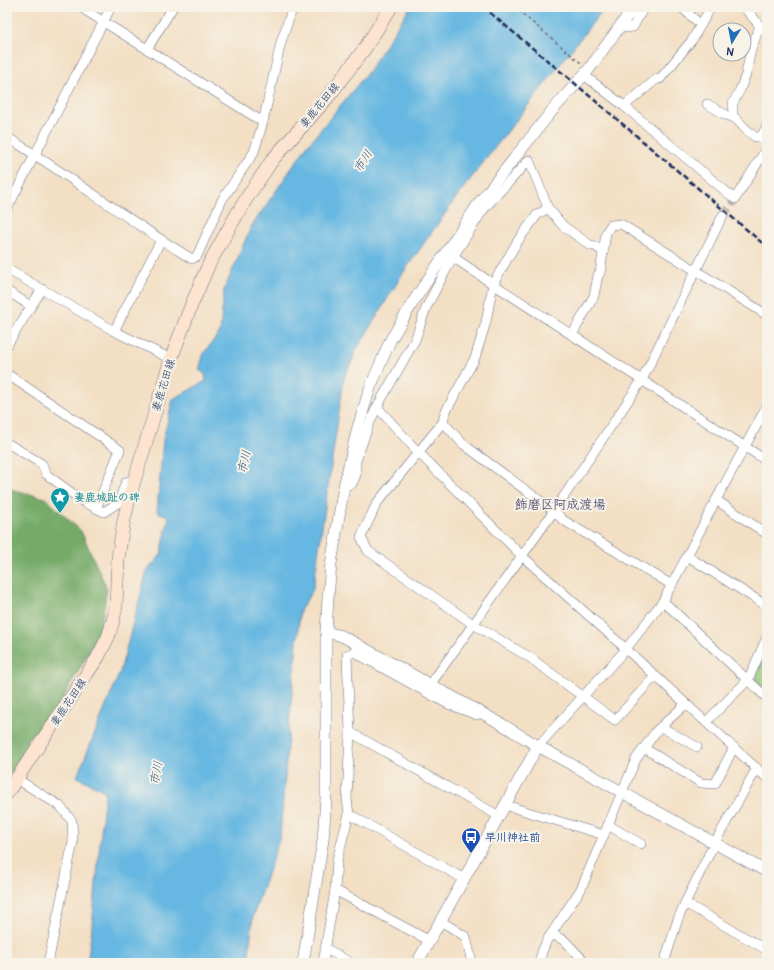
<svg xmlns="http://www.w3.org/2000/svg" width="774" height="970" viewBox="0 0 774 970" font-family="Pangolin,'Klee One',sans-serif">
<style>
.green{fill:#90c577;stroke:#567a6a}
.forest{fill:#74aa68;stroke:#486c63}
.water{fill:#66b7e1;stroke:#4073a0}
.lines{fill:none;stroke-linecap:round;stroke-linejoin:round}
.minor-tunnel{stroke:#c8bcb0;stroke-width:9;stroke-dasharray:9 4.5;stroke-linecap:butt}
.minor-casing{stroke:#676d82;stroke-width:10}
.tertiary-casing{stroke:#676d82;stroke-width:12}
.secondary-casing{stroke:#676d82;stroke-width:14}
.path{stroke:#676d82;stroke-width:1.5;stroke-dasharray:3 3;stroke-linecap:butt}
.minor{stroke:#fff;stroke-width:9}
.tertiary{stroke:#fff;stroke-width:11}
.secondary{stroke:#fde4d1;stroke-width:13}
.rail{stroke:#1b2f5e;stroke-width:2.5;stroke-dasharray:6 3;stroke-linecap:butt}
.labels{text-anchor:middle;stroke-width:4;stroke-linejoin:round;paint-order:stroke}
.street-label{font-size:11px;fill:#1b2f5e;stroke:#f7f3e8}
.culture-label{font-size:11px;font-weight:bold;fill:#0d838f;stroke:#f7f3e8;text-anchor:start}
.transit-label{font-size:11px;font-weight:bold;fill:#164399;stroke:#f7f3e8;text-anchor:start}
.water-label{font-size:12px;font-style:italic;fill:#325885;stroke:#f7f3e8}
.quarter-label{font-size:13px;font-weight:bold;fill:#5a5478;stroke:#f7f3e8}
</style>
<rect width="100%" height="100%" fill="#f7f3e8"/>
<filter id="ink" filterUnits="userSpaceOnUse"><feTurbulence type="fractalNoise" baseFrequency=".025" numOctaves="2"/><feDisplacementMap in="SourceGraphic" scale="8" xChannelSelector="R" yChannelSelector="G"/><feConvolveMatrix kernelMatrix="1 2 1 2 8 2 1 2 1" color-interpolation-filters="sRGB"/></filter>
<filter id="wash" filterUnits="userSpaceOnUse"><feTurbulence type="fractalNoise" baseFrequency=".012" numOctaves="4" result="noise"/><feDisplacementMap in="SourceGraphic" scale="16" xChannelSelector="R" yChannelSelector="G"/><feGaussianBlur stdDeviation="0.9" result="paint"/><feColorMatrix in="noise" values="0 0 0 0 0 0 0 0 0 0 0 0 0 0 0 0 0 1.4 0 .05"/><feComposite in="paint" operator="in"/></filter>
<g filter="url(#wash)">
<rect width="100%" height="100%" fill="#f3dfc4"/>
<polygon class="green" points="767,646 767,692 755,681 755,674"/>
<polygon class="forest" points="7,488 45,498 81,531 107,589 100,632 54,714 7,778"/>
<polygon class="water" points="410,7 605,7 461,191 403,273 357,349 344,378 313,589 300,611 289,725 280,837 253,916 248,963 87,963 91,936 105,791 77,777 120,672 147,571 161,555 169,516 157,512 163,440 173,399 206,381 205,374 199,370 204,353 220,332 224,290 251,227 307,146 368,72"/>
</g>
<g filter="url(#ink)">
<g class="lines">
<polyline class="minor-tunnel" points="723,215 735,199"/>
<defs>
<g id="minor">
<polyline points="80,7 263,122"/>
<polyline points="681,7 701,25"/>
<polyline points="744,7 760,26 767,33"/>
<polyline points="621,24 626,28 633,27 644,7"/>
<polyline points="147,49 173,7"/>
<polyline points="584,75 624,106 735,199 767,148"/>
<polyline points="707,104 726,115 735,118 747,130 755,137 761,137"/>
<polyline points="624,106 658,78 660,79 692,40 711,7"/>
<polyline points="733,117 733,103 740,90 746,74 751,49 760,26"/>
<path d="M 7,137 C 70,176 129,221 192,259 L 197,256 L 222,200 L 254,152 L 263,122 L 281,42 L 293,7"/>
<polyline points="764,142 761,137 767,126"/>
<polyline points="548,208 537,215 517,242 493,284 486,322 475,358 445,413 443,422 377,503 361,537 368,551 473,624 529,657 615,720 655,676"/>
<polyline points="7,209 111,7"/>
<polyline points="483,210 529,160 548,208 563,226 590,245 595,246 603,252"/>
<polyline points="453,257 493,284 767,461"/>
<polyline points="7,269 114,331 171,359"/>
<polyline points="7,291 31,306"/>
<polyline points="114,331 161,240"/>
<polyline points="572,335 594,296 598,275 600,273 606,233 611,225 621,224 767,315"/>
<polyline points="7,345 42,289"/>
<polyline points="7,374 120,450 96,508"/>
<polyline points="377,407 418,452 521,555 626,649 767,778"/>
<polyline points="443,422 463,444 554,511 563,520 672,585"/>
<polyline points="7,443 42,464 46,474 84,502 104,512 118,503 126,482 135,479"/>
<polyline points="344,486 352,484 356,475 356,461 369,424 377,407 415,340 426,308 439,283 453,257 483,210 479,203"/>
<polyline points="716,500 767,534"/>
<polyline points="687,556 767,606"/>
<polyline points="663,601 767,698"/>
<polyline points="430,685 554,511 642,380 723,215"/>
<polyline points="706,722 748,680 767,637"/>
<polyline points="661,727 697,747"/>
<polyline points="350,732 499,816"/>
<polyline points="538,746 626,649 663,601 687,556 716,500 767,406"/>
<polyline points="644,748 701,783 715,784 734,747"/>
<polyline points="17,779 60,806 72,821 73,842 48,963"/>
<polyline points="505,805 604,835"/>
<polyline points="349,814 464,879"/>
<polyline points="608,825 641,844"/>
<polyline points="335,890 430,941"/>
<polyline points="685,903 767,950"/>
<polyline points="441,921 466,937 472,963"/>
<polyline points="552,934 565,941 586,963"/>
<polyline points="325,948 351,963"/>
<polyline points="323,963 335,890 337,860 349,814 347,799 350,732 347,655 354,652 448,704 477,715"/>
<polyline points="539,963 542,952 547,940 581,889 636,759 657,730 686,704"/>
<polyline points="664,963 678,919 685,903 714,844 757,768"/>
</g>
<g id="tertiary">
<polyline points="326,632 342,636 498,722 538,746 767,872"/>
<polyline points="303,963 323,840 326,798 326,632 328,598 331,564 344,486 358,427 370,388 390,341 413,302 479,203 551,112 589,69 634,7"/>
<polyline points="417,963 538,746"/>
</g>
<polyline id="secondary" points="7,793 98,657 108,637 113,621 116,606 118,558 124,520 130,495 171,359 191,306 209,264 237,214 248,196 273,159 328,97 365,48 391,7"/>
</defs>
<use href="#minor" class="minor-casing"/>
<use href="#tertiary" class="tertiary-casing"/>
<use href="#secondary" class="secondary-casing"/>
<polyline class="path" points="514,7 581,63"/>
<use href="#minor" class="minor"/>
<use href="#tertiary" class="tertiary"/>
<use href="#secondary" class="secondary"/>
<polyline class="rail" points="483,7 572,81 767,247"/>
</g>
</g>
<defs>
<symbol id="sight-pin" viewBox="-11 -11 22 30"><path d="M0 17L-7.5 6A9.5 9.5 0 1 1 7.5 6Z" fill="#0f9aa8" stroke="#f7f3e8"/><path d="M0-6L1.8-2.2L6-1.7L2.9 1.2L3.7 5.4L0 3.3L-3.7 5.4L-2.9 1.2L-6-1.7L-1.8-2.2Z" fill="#fff"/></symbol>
<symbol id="bus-pin" viewBox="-11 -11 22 30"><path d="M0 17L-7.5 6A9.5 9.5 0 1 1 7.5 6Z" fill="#1a4fb4" stroke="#f7f3e8"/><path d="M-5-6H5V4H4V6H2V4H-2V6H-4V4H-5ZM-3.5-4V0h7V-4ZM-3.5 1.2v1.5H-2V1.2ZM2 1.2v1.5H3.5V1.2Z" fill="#fff"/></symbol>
</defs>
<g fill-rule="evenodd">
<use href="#sight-pin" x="49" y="486" width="22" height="30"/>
<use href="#bus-pin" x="460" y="826" width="22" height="30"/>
</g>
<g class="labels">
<g class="street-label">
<text transform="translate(319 105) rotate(-50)" y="4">妻鹿花田線</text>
<text transform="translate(163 385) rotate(-73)" y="4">妻鹿花田線</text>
<text transform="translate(68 702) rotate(-56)" y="4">妻鹿花田線</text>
</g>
<g class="culture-label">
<text x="74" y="501">妻鹿城趾の碑</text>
</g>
<g class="transit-label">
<text x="485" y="841">早川神社前</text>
</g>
<g class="water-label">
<text transform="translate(363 161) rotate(-57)" y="4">市川</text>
<text transform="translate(244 462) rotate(-77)" y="4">市川</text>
<text transform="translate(156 773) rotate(-79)" y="4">市川</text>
</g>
<g class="quarter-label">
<text x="560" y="509">飾磨区阿成渡場</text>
</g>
</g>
<rect width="774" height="970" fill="none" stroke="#f7f3e8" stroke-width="24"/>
<g transform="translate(732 42) rotate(190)"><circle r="19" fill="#f7f3e8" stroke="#9fa5b1"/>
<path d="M0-3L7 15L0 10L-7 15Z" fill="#1f6fb2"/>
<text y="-6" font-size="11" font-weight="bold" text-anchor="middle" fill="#1b2f5e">N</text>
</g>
</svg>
